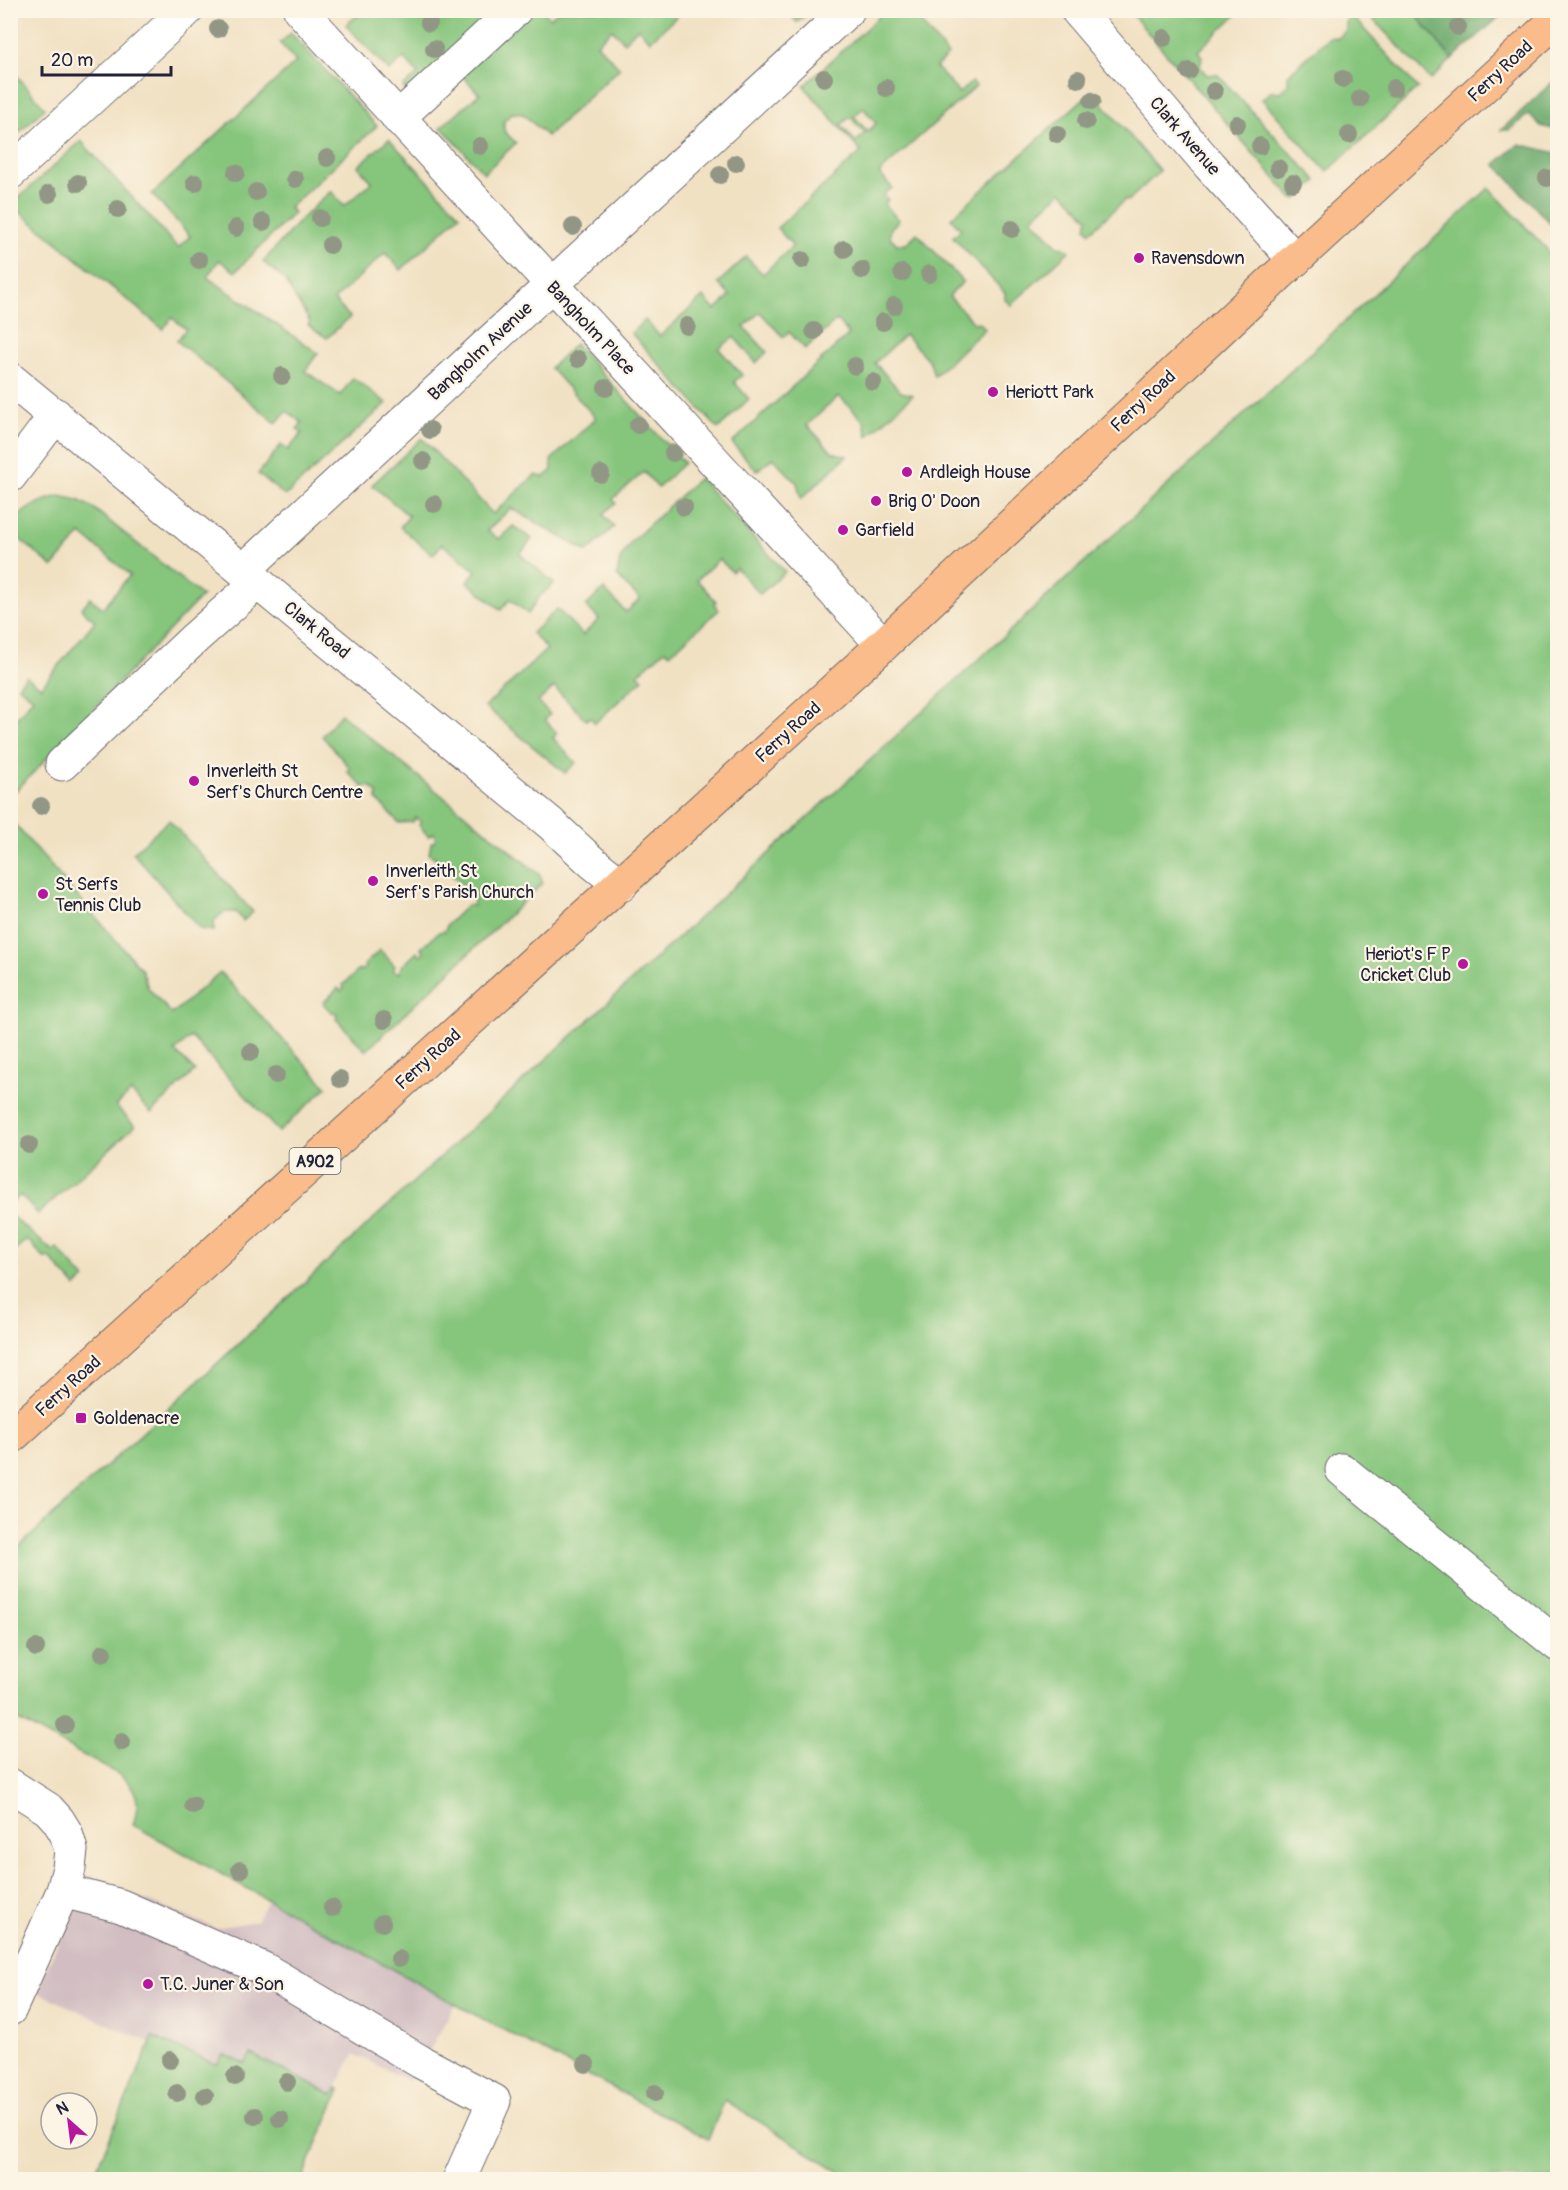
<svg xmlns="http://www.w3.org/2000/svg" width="1568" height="2190" viewBox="0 0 1568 2190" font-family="Pangolin,sans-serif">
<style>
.industrial{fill:#d2bec2}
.green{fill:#85c57c;stroke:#54745c;stroke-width:1.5;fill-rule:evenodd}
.forest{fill:#6caa6c;stroke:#476654;stroke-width:1.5}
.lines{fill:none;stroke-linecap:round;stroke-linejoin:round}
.minor-casing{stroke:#6a656b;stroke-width:35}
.major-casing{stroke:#6a656b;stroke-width:35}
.minor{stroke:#fff;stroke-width:33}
.major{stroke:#f9bc8a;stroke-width:33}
.tree{fill:#929785}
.poi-dot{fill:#b5179e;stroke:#fcf5e5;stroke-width:2}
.labels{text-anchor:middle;stroke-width:4.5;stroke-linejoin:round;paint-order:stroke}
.shield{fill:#fcf5e5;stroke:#63616e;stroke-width:1.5}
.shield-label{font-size:16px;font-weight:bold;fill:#22223b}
.street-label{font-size:18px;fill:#22223b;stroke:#fcf5e5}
.poi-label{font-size:18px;fill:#22223b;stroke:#fcf5e5;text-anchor:start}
</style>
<rect width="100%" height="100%" fill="#fcf5e5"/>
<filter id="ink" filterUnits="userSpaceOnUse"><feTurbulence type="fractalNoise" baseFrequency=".0167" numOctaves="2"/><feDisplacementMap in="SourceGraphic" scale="12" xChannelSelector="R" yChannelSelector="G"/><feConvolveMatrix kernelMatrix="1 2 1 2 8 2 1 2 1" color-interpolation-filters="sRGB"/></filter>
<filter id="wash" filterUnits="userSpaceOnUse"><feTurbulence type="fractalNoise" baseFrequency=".008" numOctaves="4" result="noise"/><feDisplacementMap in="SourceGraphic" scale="24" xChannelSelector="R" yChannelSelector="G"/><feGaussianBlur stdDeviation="1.35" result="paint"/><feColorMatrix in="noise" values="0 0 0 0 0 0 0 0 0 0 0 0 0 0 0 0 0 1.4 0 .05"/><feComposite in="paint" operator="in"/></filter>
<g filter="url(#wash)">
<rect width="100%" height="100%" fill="#f1e1c3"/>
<polygon class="industrial" points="89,1875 141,1898 216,1928 256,1921 267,1900 455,2004 432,2046 409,2081 354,2054 332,2095 252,2054 246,2064 218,2065 154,2037 151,2043 36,1992"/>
<g class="green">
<polygon points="613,10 683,11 650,41 638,28 624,42 612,29 597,44 620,68 547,136 523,114 512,113 504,121 504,131 516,143 484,173 441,127 479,94 461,74 527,11 543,11 550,18 558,11"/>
<polygon points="362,11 502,11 411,95 403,87 418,74 404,58 389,71 346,25"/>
<polygon points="786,11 810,11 797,22"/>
<path d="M 885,11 L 911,11 L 948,55 L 936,67 L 959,93 L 972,82 L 976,86 L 879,173 L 892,188 L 883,195 L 888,200 L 884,204 L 899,220 L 891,228 L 890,237 L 897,244 L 906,244 L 917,233 L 963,282 L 949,296 L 974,323 L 978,322 L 985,329 L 934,376 L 930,362 L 905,335 L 875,363 L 901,392 L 913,395 L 868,436 L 864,421 L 839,396 L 807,425 L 832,452 L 847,456 L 801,499 L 797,483 L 773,458 L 757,471 L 732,443 L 849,334 L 837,320 L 805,349 L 789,332 L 783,337 L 760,312 L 744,327 L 767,352 L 756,363 L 734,337 L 719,349 L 742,375 L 734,382 L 749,399 L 718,429 L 631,333 L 645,320 L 660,336 L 703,297 L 715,310 L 730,296 L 718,283 L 746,257 L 763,274 L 793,246 L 777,228 L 861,152 L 804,86 ZM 863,108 L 876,123 L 868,132 L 854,116 ZM 850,117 L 865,133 L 856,142 L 841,125 Z"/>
<polygon points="1129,11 1235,11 1235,16 1198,51 1202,57 1200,67 1207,75 1217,74 1317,181 1297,199 1293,199"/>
<polygon points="1365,11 1413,11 1452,59 1431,80"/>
<polygon points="1352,16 1418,88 1327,172 1262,99 1271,91 1280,92 1288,84 1288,75 1329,37 1338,38 1346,30 1346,21"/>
<polygon points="291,33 377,126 289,208 294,213 235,272 219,260 207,277 318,353 305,371 340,395 353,378 387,403 285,496 258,474 281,445 288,450 302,433 297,429 302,423 287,411 276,423 177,341 186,329 172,318 163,329 11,205 81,141 178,248 190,236 152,194 296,62 280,43"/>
<polygon points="11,69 45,108 11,140 10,140"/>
<polygon points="1092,91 1160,171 1128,201 1126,199 1090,232 1086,227 1088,218 1062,191 1032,219 1058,246 1064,247 1069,251 1011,305 1005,300 1005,293 953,237 961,229 951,218"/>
<polygon points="389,139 460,215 401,270 385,253 334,300 350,317 327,338 308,325 310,322 284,279 263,262 301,219 331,191 344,206 372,182 358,166"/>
<path d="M 1489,188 L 1558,261 L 1557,2179 L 851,2179 L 725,2100 L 708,2139 L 455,2004 L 133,1825 C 140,1802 139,1791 120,1775 L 11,1716 L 11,1554 Z"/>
<polygon points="575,344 684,463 658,488 644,472 613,499 616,503 603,514 614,527 587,552 511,508 487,531 499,539 513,526 532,539 520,554 554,583 539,597 528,614 510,599 501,610 467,582 476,571 442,544 433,555 400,527 409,516 372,485 422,438 493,514 535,475 544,477 552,470 551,460 596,418 550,368"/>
<polygon points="699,478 785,572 760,594 736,568 732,572 719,559 697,580 716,601 714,604 719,610 670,654 665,650 638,674 643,679 595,723 590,717 586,720 554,687 538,702 550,714 545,720 557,733 553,738 576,763 565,773 485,707 547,649 532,633 557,609 583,635 599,619 586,606 604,589 626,612 640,599 617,576 620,559 631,542"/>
<path d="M 60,496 L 78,500 L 93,508 L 202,596 L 11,796 L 11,725 L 33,698 L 18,686 L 26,676 L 41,687 L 95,621 L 81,609 L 90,598 L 103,608 L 130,575 L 81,534 L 53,567 L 11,532 L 11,524 C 24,509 40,500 60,496 Z"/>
<polygon points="341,714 539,874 543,883 366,1051 336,1019 337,1013 331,1012 323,1003 338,988 341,991 344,988 343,985 360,969 362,971 366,968 364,965 380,950 395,966 393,971 400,973 401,967 417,952 420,955 424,952 421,948 439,932 445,931 447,925 467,905 473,906 475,891 469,890 448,872 449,864 436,861 436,858 429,854 431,843 436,839 434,833 428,836 419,825 421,821 415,818 413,822 399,823 377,800 377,793 370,786 363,787 347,771 350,768 322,736"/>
<polygon points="10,819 142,970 148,988 172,1014 220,972 327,1087 279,1132 191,1037 175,1051 195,1071 151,1113 131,1092 116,1106 135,1126 38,1214 20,1195 11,1204"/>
<polygon points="169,820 253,912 243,921 236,912 224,912 214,921 214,931 200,929 133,853"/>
<polygon points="10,1215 53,1251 57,1248 85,1279 76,1287 50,1258 44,1258 27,1239 16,1250 11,1244"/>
<polygon points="153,2037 217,2065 223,2054 245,2064 251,2054 332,2095 337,2088 340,2090 302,2179 92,2179"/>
</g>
<g class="forest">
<polygon points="1413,11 1506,11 1452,59"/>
<polygon points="1557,78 1557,130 1541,126 1529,114 1509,130 1501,130"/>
<polygon points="1519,144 1557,153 1557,231 1495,164"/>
</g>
</g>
<g filter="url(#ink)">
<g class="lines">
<defs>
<g id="minor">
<polyline points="300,10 883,645"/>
<polyline points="1077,10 1210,166 1295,260"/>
<polyline points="398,118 515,10"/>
<polyline points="10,173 187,10"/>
<polyline points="10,379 550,823 592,862 621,885"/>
<polyline points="10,476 56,415"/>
<polyline points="244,570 848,10"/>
<polyline points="62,764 195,638 258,582"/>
<polyline points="1342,1470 1558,1645"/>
<polyline points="10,1785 48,1809 58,1820 66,1833 71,1850 69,1868 63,1891 10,2009"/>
<polyline points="63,1891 121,1906 264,1969 421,2062 494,2101 459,2180"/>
</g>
<polyline id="major" points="10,1438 883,645 1284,270 1558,18"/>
</defs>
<use href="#minor" class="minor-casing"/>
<use href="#major" class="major-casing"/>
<use href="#minor" class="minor"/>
<use href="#major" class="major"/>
</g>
<g class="tree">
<circle cx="429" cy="23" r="9"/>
<circle cx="1458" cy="27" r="9"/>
<circle cx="218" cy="29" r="9"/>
<circle cx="1164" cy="38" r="9"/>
<circle cx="434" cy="49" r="9"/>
<circle cx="1189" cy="71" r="9"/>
<circle cx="824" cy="78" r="9"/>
<circle cx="1078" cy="79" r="9"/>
<circle cx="1343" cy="79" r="9"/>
<circle cx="886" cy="88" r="9"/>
<circle cx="1394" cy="88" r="9"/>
<circle cx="1214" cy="91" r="9"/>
<circle cx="1360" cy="99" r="9"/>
<circle cx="1092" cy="101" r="9"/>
<circle cx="1086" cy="121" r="9"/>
<circle cx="1237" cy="124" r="9"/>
<circle cx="1057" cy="134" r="9"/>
<circle cx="1349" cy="135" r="9"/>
<circle cx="480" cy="146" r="9"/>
<circle cx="1260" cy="146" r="9"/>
<circle cx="327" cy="158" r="9"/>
<circle cx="736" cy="163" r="9"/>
<circle cx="1278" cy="168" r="9"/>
<circle cx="236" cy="173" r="9"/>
<circle cx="720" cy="175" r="9"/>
<circle cx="1547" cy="178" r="9"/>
<circle cx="295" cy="179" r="9"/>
<circle cx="78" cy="183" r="9"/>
<circle cx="195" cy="183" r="9"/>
<circle cx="1293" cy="183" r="9"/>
<circle cx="256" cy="192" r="9"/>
<circle cx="49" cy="194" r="9"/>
<circle cx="118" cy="209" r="9"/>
<circle cx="320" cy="218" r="9"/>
<circle cx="263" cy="222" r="9"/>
<circle cx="573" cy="227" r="9"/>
<circle cx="236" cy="228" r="9"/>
<circle cx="1012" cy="229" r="9"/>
<circle cx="330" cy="245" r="9"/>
<circle cx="844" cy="249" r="9"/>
<circle cx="199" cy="260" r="9"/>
<circle cx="802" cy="260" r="9"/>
<circle cx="862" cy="270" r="9"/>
<circle cx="902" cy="273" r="9"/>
<circle cx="929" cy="274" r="9"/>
<circle cx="894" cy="306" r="9"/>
<circle cx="883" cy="322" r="9"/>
<circle cx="687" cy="326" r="9"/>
<circle cx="814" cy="331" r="9"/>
<circle cx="578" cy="359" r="9"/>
<circle cx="855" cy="366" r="9"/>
<circle cx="282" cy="376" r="9"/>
<circle cx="873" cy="382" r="9"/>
<circle cx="606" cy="388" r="9"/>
<circle cx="638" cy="425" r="9"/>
<circle cx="430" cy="430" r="9"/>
<circle cx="673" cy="453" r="9"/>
<circle cx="423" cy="461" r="9"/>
<circle cx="601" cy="474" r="9"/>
<circle cx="434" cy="504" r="9"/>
<circle cx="684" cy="507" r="9"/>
<circle cx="41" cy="806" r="9"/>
<circle cx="384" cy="1020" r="9"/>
<circle cx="251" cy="1052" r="9"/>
<circle cx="276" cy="1075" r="9"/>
<circle cx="340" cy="1079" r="9"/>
<circle cx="29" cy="1145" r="9"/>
<circle cx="36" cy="1648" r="9"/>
<circle cx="103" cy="1653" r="9"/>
<circle cx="65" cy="1725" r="9"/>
<circle cx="122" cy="1742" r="9"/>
<circle cx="193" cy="1805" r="9"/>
<circle cx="240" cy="1870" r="9"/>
<circle cx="332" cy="1908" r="9"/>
<circle cx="382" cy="1923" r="9"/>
<circle cx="399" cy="1959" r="9"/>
<circle cx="170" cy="2060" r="9"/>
<circle cx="586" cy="2064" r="9"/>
<circle cx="235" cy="2077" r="9"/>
<circle cx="287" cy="2082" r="9"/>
<circle cx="177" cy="2093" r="9"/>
<circle cx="655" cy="2093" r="9"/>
<circle cx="205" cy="2096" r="9"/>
<circle cx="255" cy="2116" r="9"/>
<circle cx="280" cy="2119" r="9"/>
</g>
</g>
<g class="poi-dot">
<circle cx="1139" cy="258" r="6"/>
<circle cx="993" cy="392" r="6"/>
<circle cx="907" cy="472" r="6"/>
<circle cx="876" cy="501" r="6"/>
<circle cx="843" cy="530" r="6"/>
<circle cx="194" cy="781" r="6"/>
<circle cx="373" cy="881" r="6"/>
<circle cx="43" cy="894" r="6"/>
<circle cx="1463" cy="964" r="6"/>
<rect x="75" y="1412" width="12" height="12" rx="3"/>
<circle cx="148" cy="1984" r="6"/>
</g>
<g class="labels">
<rect class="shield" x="289.5" y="1148" width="51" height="26" rx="4.5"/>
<g class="shield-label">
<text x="315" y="1167">A902</text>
</g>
<g class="street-label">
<text transform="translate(1500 71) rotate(-43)" y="6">Ferry Road</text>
<text transform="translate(1185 136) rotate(49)" y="6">Clark Avenue</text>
<text transform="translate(591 328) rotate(47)" y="6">Bangholm Place</text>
<text transform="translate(480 351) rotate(-43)" y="6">Bangholm Avenue</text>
<text transform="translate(1143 401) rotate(-43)" y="6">Ferry Road</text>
<text transform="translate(317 630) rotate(39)" y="6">Clark Road</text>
<text transform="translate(788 732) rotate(-42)" y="6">Ferry Road</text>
<text transform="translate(428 1059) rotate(-42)" y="6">Ferry Road</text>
<text transform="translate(68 1386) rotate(-42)" y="6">Ferry Road</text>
</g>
<g class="poi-label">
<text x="1151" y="264">Ravensdown</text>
<text x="1005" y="398">Heriott Park</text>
<text x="919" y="478">Ardleigh House</text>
<text x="888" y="507">Brig O' Doon</text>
<text x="855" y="536">Garfield</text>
<text x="206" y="777">Inverleith St<tspan x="206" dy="21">Serf's Church Centre</tspan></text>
<text x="385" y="877">Inverleith St<tspan x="385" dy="21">Serf's Parish Church</tspan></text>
<text x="55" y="890">St Serfs<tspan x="55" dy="21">Tennis Club</tspan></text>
<text x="1451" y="960" text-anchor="end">Heriot's F P<tspan x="1451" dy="21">Cricket Club</tspan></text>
<text x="93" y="1424">Goldenacre</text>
<text x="160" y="1990">T.C. Juner &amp; Son</text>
</g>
</g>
<rect width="1568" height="2190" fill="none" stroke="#fcf5e5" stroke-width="36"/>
<g transform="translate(69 2121) rotate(332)"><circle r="28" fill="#fcf5e5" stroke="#a5a1a1" stroke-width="1.5"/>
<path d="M0-4.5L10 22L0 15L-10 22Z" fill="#b5179e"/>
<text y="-9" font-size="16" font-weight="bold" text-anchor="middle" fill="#22223b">N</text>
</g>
<path d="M42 66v9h129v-9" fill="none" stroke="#22223b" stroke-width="3"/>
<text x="51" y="66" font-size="18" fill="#22223b" stroke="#fcf5e5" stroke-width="4.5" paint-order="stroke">20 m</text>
</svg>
